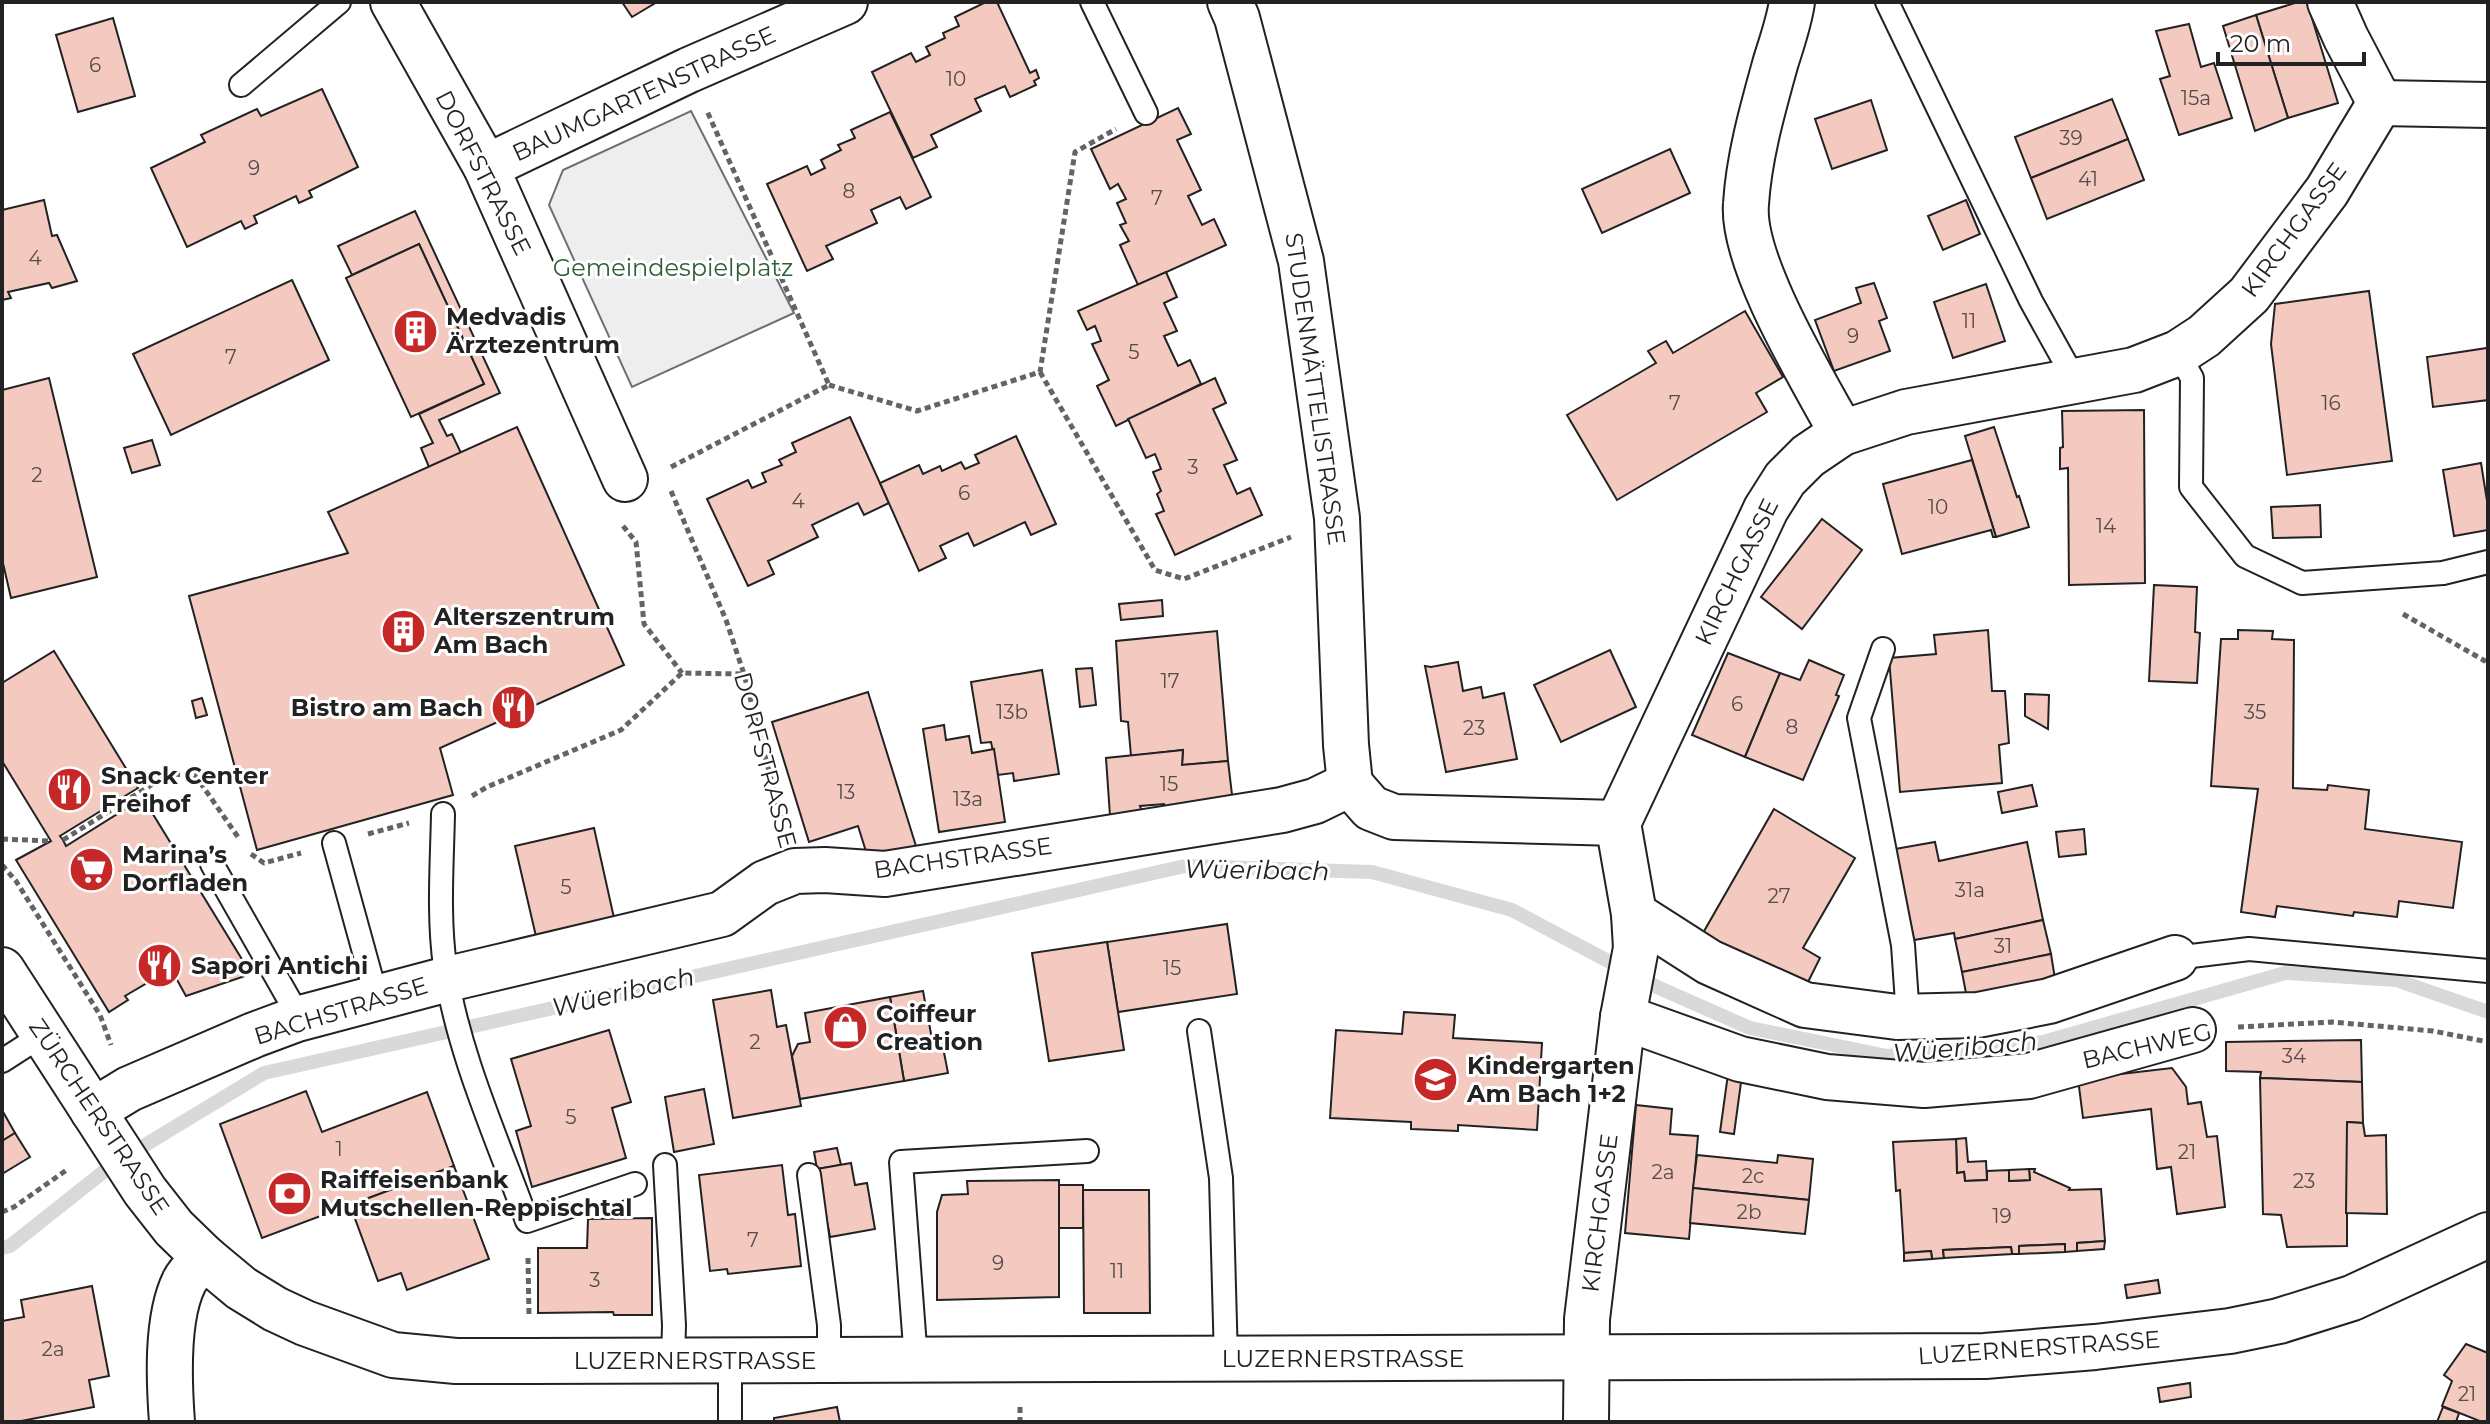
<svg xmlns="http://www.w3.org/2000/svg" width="2490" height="1424" viewBox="0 0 2490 1424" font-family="Montserrat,sans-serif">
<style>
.green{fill:#eee;stroke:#6f6f6f;stroke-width:2}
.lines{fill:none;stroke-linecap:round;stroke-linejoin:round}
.stream{stroke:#d9d9d9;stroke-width:14}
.building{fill:#f3c9c0;stroke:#222;stroke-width:2}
.service-casing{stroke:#222;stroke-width:26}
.minor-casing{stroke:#222;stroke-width:48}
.secondary-casing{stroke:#222;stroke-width:48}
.path{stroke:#646464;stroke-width:5;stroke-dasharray:6 4;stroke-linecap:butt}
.service{stroke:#fff;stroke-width:22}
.minor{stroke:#fff;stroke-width:44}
.secondary{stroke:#fff;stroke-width:44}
.labels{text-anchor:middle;stroke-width:6;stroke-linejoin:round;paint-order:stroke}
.number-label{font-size:20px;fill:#564c4a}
.street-label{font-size:24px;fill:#222;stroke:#fff}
.park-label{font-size:24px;fill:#2f5e38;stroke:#fff}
.poi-label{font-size:24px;font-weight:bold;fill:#222;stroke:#fff;text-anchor:start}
.water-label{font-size:26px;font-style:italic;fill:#222;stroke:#fff}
</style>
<rect width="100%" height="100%" fill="#fff"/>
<polygon class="green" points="691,111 794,313 632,387 549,205 563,170"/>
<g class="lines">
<polyline class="stream" points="2,1248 10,1246 112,1165 264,1073 1185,866 1372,872 1512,910 1657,987 1750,1028 1887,1056 2043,1042 2285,973 2396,980 2488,1012"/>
</g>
<g class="building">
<polygon points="622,2 657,2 632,17"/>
<polygon points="986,2 997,2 1030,73 1036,70 1039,78 1034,81 1036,85 1010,97 1005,86 975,99 981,111 931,135 937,147 913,158 872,72 911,53 916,62 930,55 926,47 945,38 943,33 959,26 955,17"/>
<polygon points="2298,2 2307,2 2338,103 2288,118 2256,15"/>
<polygon points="2256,15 2288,118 2255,131 2223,26"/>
<polygon points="113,18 135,96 78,112 56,35"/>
<polygon points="2189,24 2201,67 2214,63 2232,118 2179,135 2160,79 2170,76 2156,31"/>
<polygon points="322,89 358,167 309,191 312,197 299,203 296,196 254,216 257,223 245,229 241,221 187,247 151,168 205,142 201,135 257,109 261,116"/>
<polygon points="2112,99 2128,139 2031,178 2015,137"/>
<polygon points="1871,100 1887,150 1832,169 1815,119"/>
<polygon points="1178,108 1191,134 1177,140 1201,190 1188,196 1202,225 1214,219 1226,245 1138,285 1120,245 1129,241 1120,225 1126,223 1117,203 1126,199 1118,184 1110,189 1091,149"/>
<polygon points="890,112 931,197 906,209 900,197 871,210 877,223 826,246 833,259 807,271 767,184 807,166 811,175 825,168 821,160 841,150 838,145 855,138 851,130"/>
<polygon points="2128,139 2144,180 2047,219 2031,178"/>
<polygon points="1670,149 1690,193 1602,233 1582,189"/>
<polygon points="44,200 52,236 57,235 77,281 52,288 49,283 8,292 11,298 2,300 2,210"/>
<polygon points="1966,200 1980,234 1943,250 1928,216"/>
<polygon points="415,211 500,393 439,420 447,436 452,434 461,453 429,467 421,448 433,443 419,414 484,384 419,244 352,275 338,246"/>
<polygon points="419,244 484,384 411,417 346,278"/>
<polygon points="1166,272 1177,297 1164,303 1177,331 1164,336 1178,366 1190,360 1201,384 1116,426 1097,386 1109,380 1092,344 1101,341 1095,326 1087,330 1078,311"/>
<polygon points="292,280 329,360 171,435 133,354"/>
<polygon points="1874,283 1887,318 1879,321 1890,351 1834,371 1815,320 1861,303 1856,288"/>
<polygon points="1986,284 2005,341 1953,358 1934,302"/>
<polygon points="2369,291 2392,461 2287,475 2271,344 2275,304"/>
<polygon points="1745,311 1783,377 1756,393 1767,412 1617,500 1567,415 1656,363 1648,351 1666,341 1673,353"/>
<polygon points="2487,348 2488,400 2433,407 2427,357"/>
<polygon points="49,378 97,577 11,598 2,559 2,390"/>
<polygon points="1215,378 1226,403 1213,409 1237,460 1224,465 1237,494 1250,488 1262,515 1175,555 1156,514 1164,511 1157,494 1161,491 1153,472 1161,469 1155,454 1146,458 1128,419"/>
<polygon points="2144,410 2145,583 2069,585 2068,468 2060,469 2060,448 2063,447 2062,411"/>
<polygon points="850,417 889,503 864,515 858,503 812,525 818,537 768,561 774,574 748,586 707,499 748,480 752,488 766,482 762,473 782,465 779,460 796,452 792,443"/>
<polygon points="517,427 624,665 440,748 453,795 257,850 189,596 348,553 328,512"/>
<polygon points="1994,427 2017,497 2019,496 2029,527 1996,537 1965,436"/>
<polygon points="1016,436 1056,524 1031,535 1025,522 974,546 968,533 940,546 946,558 919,571 880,483 919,465 923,474 940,466 942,471 961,462 965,469 979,463 975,455"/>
<polygon points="152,440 160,465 132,473 124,448"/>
<polygon points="1972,460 1996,537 1993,537 1991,530 1902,554 1883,484"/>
<polygon points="2481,463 2488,507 2488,530 2454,536 2443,470"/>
<polygon points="2320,505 2321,537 2273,538 2271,507"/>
<polygon points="1822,519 1862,550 1802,629 1761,597"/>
<polygon points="2154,585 2197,587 2195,632 2200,633 2197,683 2149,681"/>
<polygon points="1162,600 1163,616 1121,620 1119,604"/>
<polygon points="1988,630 1992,691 2005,691 2009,743 1999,745 2002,783 1900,792 1889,658 1936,654 1934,635"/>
<polygon points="2238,630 2273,631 2272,639 2294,640 2293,788 2327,790 2328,785 2369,790 2365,829 2462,842 2453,908 2399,901 2397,917 2354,912 2353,916 2277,906 2275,917 2241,912 2258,789 2211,786 2221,639 2238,639"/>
<polygon points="1217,631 1228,761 1182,765 1183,750 1131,756 1128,722 1121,721 1116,641"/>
<polygon points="1610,650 1636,707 1561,742 1534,685"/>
<polygon points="54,651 138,788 60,836 63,840 66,846 143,798 251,974 186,996 171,969 125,996 128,1000 109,1012 16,860 51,841 2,761 2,683"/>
<polygon points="1728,653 1780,673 1745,757 1692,735"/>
<polygon points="1809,660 1844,675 1836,695 1839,696 1803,780 1745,757 1780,673 1800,680"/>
<polygon points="1458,662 1463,691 1481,687 1483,698 1504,693 1517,759 1446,772 1425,666 1431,667"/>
<polygon points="1092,668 1096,705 1080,707 1076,669"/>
<polygon points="1042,670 1059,774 1014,781 1013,773 998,775 991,742 981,743 971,682"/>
<polygon points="868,692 916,846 869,861 858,826 809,842 772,722"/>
<polygon points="2025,694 2049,695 2048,729 2025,716"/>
<polygon points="202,698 207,715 196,718 192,701"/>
<polygon points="944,725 946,740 969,736 972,753 994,749 1005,822 939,832 923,729"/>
<polygon points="1183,750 1182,765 1228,761 1233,803 1165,810 1164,804 1140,806 1142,812 1110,816 1106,758"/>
<polygon points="2032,785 2037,806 2002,813 1998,792"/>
<polygon points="1774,809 1855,858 1803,948 1820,958 1806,986 1780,981 1703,933"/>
<polygon points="594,828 616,927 538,945 515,846"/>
<polygon points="2084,829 2086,854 2059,857 2056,832"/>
<polygon points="1935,842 1939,861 2027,842 2043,920 1955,939 1954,933 1914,940 1895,849"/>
<polygon points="2043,920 2051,954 1962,972 1955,939"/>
<polygon points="1227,924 1237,994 1118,1012 1107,942"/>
<polygon points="1107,942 1124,1050 1049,1061 1032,953"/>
<polygon points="2051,954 2056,985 1968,1004 1962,972"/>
<polygon points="771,990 777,1027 786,1025 801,1106 733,1118 713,1000"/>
<polygon points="923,991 932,1039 941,1037 948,1073 904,1081 890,997"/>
<polygon points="890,997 904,1081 800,1099 792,1056 798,1044 810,1042 805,1013"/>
<polygon points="1404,1012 1455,1015 1453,1038 1542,1043 1537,1130 1458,1125 1458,1131 1411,1129 1411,1122 1330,1118 1336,1030 1402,1034"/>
<polygon points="609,1030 631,1102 612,1108 626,1158 532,1187 516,1131 531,1126 511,1059"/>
<polygon points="2361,1040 2362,1082 2260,1078 2261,1072 2226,1071 2226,1042"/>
<polygon points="2172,1068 2186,1087 2188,1104 2201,1102 2207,1137 2217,1136 2225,1207 2177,1214 2171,1167 2157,1169 2151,1109 2083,1118 2078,1079"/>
<polygon points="1728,1074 1742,1075 1734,1134 1720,1132"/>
<polygon points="2260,1078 2362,1082 2363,1123 2347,1122 2347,1246 2287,1247 2281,1215 2263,1214"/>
<polygon points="704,1089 714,1144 674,1152 665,1097"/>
<polygon points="306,1091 322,1132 427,1092 454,1166 262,1238 220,1124"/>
<polygon points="1636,1105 1672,1109 1670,1134 1698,1136 1689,1239 1625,1233"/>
<polygon points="2,1110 15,1133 2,1141"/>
<polygon points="2347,1122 2363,1123 2365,1136 2386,1135 2387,1214 2346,1213"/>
<polygon points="15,1133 30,1157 2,1174 2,1141"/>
<polygon points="1966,1138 1968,1162 1986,1161 1987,1180 1965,1181 1964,1172 1957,1173 1956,1139"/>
<polygon points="1956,1139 1957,1173 1964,1172 1965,1181 1987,1180 1987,1171 2009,1170 2009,1181 2030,1180 2029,1169 2035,1169 2034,1172 2070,1188 2069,1190 2101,1189 2105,1241 2077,1243 2077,1251 2065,1252 2065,1244 2019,1246 2019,1254 2012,1254 2011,1247 1943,1250 1944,1258 1932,1259 1931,1251 1904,1253 1900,1190 1896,1191 1893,1142"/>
<polygon points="837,1148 841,1165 817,1169 814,1152"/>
<polygon points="1697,1155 1777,1163 1778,1155 1813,1159 1809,1200 1693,1188"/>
<polygon points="851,1163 855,1185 867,1183 875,1229 830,1237 817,1169"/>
<polygon points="782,1165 788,1215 795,1214 801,1266 728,1274 727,1269 710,1271 699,1175"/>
<polygon points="454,1166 489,1259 407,1290 401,1273 378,1281 350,1205"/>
<polygon points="2029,1169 2030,1180 2009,1181 2009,1170"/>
<polygon points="1059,1180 1059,1297 937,1300 937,1212 942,1195 968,1194 967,1181"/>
<rect x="1059" y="1185" width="24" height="43"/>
<polygon points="1693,1188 1809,1200 1805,1234 1690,1223"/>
<polygon points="1083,1190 1149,1190 1150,1313 1084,1313"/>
<polygon points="652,1218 652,1315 614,1315 613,1312 538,1313 538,1248 587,1248 588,1219"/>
<polygon points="2105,1241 2104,1249 2077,1251 2077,1243"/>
<polygon points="2065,1244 2065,1252 2019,1254 2019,1246"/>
<polygon points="2011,1247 2012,1254 1944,1258 1943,1250"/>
<polygon points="1931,1251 1932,1259 1904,1261 1904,1253"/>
<polygon points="2158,1280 2160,1293 2127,1298 2125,1285"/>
<polygon points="92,1286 109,1376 89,1380 94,1407 16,1422 2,1422 2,1321 24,1317 21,1300"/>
<polygon points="2466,1344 2488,1353 2488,1422 2482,1422 2442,1406 2452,1381 2444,1375"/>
<polygon points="2190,1383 2191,1397 2160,1402 2158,1388"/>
<polygon points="837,1407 840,1422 774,1422 774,1418"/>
<polygon points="2443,1407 2459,1413 2456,1422 2437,1422"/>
</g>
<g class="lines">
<defs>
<g id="service">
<polyline points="1092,2 1146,113"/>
<polyline points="1887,2 2031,301 2076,382"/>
<polyline points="241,85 339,2"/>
<polyline points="2178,353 2192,378 2191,487 2245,556 2302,583 2443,573 2488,562"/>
<polyline points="1883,649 1859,718 1903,945 1908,1017"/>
<path d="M 443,814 C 442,864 438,916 445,966 C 458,1054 497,1138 527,1221 L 635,1184"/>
<polyline points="334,843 377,999"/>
<polyline points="212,864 290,1001 297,1019"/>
<polyline points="2175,958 2249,949 2488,971"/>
<polyline points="1199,1031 1221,1178 1226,1360"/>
<polyline points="2,1061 44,1034"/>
<polyline points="665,1165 674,1325 673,1361"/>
<polyline points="809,1175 829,1325 829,1360"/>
<polyline points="916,1360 901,1162 1087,1151"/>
<polyline points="730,1361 730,1422"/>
</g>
<g id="minor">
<polyline points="393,2 486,167 625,479"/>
<polyline points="1230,2 1237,18 1301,261 1337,518 1346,745 1350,784"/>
<path d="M 1792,2 C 1789,22 1782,42 1776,61 C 1763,108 1749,156 1746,204 C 1741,262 1813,380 1842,433"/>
<polyline points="2330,2 2346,38 2380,103"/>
<polyline points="2380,103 2488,105"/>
<polyline points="486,167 689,70 845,2"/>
<polyline points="1350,784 1371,808 1394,817 1618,823"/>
<polyline points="1634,914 1709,962 1805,1005 1897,1017 1978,1015 2049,1001 2175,958"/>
<polyline points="1623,1017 1740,1059 1827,1077 1924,1085 2029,1076 2193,1030"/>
<polyline points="93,1111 129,1089 254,1035 297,1019 448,979 722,914 765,883 795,871 825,870 885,874 1282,810 1315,801 1350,784"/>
<path d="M 172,1422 C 169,1382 166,1319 184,1282 C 188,1273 198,1265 205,1258"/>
<polyline points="1586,1422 1587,1319 1623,1017 1636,948 1634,914 1618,823 1766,509 1785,479 1808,456 1842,433 1906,412 2134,370 2178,353 2204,336 2249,295 2327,191 2380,103"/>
</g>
<polyline id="secondary" points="2,970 145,1191 174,1228 205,1258 241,1288 275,1309 305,1323 393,1355 456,1361 529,1361 1985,1356 2095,1347 2230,1331 2279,1321 2352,1298 2488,1235"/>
</defs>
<use href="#service" class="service-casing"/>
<use href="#minor" class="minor-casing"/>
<use href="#secondary" class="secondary-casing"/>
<g class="path">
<polyline points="1040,372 1155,570 1184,579 1291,537"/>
<polyline points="829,385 917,411 1040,372 1075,152 1116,129"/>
<polyline points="671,467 829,385 707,111"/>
<polyline points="671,491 726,620 744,674 783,826"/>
<polyline points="623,526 636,542 644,624 682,673"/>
<polyline points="2403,614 2485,661 2488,665"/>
<polyline points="472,796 487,787 621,730 682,673 744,674"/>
<polyline points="368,834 409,823"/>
<polyline points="2,839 51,841"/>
<polyline points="63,840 169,774 195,775 238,837"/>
<polyline points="251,854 264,863 301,853"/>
<polyline points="2,865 16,881 100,1015 111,1045"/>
<polyline points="2238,1027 2332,1022 2433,1031 2488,1042"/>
<polyline points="2,1212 14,1207 68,1169"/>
<polyline points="528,1258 529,1316"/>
<polyline points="1020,1407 1020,1422"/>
</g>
<use href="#service" class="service"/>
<use href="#minor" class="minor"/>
<use href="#secondary" class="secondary"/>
</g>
<defs>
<symbol id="building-disc" viewBox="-11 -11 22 22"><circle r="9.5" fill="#c62828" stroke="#fff"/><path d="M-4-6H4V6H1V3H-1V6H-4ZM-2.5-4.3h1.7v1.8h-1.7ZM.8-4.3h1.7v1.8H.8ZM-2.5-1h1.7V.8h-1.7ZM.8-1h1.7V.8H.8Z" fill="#fff"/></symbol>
<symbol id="restaurant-disc" viewBox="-11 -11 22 22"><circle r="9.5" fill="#c62828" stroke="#fff"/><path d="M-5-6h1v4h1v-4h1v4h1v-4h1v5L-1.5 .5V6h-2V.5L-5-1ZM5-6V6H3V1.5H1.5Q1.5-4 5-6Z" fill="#fff"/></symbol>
<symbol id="supermarket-disc" viewBox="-11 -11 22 22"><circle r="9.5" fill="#c62828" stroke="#fff"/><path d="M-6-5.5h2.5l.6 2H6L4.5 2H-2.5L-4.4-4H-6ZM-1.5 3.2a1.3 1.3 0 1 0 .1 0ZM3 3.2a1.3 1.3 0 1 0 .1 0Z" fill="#fff"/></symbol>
<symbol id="shop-disc" viewBox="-11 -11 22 22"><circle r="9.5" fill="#c62828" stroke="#fff"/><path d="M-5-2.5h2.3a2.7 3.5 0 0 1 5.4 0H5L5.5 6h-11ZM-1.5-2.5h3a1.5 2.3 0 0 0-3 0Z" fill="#fff"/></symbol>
<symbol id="school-disc" viewBox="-11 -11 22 22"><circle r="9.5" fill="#c62828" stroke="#fff"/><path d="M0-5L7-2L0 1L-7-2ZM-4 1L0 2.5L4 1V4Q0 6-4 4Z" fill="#fff"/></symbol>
<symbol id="bank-disc" viewBox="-11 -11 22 22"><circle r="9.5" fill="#c62828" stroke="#fff"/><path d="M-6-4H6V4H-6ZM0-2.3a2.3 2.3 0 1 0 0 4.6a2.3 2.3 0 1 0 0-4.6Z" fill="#fff"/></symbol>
</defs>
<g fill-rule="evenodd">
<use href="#building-disc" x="390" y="306" width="51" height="51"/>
<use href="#building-disc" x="378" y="606" width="51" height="51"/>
<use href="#restaurant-disc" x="488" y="682" width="51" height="51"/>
<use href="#restaurant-disc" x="44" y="764" width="51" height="51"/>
<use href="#supermarket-disc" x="66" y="844" width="51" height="51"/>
<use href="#restaurant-disc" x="134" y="940" width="51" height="51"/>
<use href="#shop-disc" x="820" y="1002" width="51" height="51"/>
<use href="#school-disc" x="1410" y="1054" width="51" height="51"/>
<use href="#bank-disc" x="264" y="1168" width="51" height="51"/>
</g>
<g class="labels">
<g class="number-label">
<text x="95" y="72">6</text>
<text x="956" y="86">10</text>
<text x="2196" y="105">15a</text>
<text x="2071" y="145">39</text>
<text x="254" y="175">9</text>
<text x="2088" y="186">41</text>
<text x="849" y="198">8</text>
<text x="1157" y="205">7</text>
<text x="35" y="265">4</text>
<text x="1969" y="328">11</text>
<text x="1853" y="343">9</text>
<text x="1134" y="359">5</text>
<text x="231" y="364">7</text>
<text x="1675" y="410">7</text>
<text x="2331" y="410">16</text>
<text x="1193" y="474">3</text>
<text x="37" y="482">2</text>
<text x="964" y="500">6</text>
<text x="798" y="508">4</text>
<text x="1938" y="514">10</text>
<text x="2106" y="533">14</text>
<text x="1170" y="688">17</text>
<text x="1737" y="711">6</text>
<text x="1012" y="719">13b</text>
<text x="2255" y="719">35</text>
<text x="1792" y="734">8</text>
<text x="1474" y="735">23</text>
<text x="1169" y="791">15</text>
<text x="846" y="799">13</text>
<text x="968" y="806">13a</text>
<text x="566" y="894">5</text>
<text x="1970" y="897">31a</text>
<text x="1779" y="903">27</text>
<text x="2003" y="953">31</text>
<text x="1172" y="975">15</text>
<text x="755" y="1049">2</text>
<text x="2294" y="1063">34</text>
<text x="571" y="1124">5</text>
<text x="339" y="1156">1</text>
<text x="2187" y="1159">21</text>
<text x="1663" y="1179">2a</text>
<text x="1753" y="1183">2c</text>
<text x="2304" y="1188">23</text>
<text x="1749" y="1219">2b</text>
<text x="2002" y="1223">19</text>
<text x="753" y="1247">7</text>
<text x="998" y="1270">9</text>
<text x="1117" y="1278">11</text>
<text x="595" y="1287">3</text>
<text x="53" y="1356">2a</text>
<text x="2467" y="1401">21</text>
</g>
<g class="street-label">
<text transform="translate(644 94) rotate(-25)" y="8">BAUMGARTENSTRASSE</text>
<text transform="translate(483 173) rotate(63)" y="8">DORFSTRASSE</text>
<text transform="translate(2294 230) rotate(-54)" y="8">KIRCHGASSE</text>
<text transform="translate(1315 389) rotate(82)" y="8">STUDENMÄTTELISTRASSE</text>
<text transform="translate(1737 572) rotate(-64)" y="8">KIRCHGASSE</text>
<text transform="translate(765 760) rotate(75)" y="8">DORFSTRASSE</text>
<text transform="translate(963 858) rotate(-8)" y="8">BACHSTRASSE</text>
<text transform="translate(341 1011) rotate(-17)" y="8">BACHSTRASSE</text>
<text transform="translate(2147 1046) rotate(-13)" y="8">BACHWEG</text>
<text transform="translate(99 1117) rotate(56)" y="8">ZÜRCHERSTRASSE</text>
<text transform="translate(1600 1213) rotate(-83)" y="8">KIRCHGASSE</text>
<text transform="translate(2039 1348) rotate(-4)" y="8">LUZERNERSTRASSE</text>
<text x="1343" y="1367">LUZERNERSTRASSE</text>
<text x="695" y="1369">LUZERNERSTRASSE</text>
</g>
<g class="park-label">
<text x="673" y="276">Gemeindespielplatz</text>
</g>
<g class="poi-label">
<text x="446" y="325">Medvadis<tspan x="446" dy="28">Ärztezentrum</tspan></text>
<text x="434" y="625">Alterszentrum<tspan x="434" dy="28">Am Bach</tspan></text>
<text x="483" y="716" text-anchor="end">Bistro am Bach</text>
<text x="101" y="784">Snack Center<tspan x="101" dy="28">Freihof</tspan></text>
<text x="122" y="863">Marina’s<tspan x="122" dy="28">Dorfladen</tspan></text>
<text x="191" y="974">Sapori Antichi</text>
<text x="876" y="1022">Coiffeur<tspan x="876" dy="28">Creation</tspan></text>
<text x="1467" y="1074">Kindergarten<tspan x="1467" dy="28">Am Bach 1+2</tspan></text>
<text x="320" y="1188">Raiffeisenbank<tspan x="320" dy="28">Mutschellen-Reppischtal</tspan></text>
</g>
<g class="water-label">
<text transform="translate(1257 870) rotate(1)" y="9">Wüeribach</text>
<text transform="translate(623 992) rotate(-13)" y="9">Wüeribach</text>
<text transform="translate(1965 1047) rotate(-5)" y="9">Wüeribach</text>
</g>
</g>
<rect width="2490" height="1424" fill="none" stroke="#222222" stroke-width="8"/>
<path d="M2218 52v12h146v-12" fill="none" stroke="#222222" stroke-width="4"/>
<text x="2230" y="52" font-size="24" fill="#222222" stroke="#ffffff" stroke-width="6" paint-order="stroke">20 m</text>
</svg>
